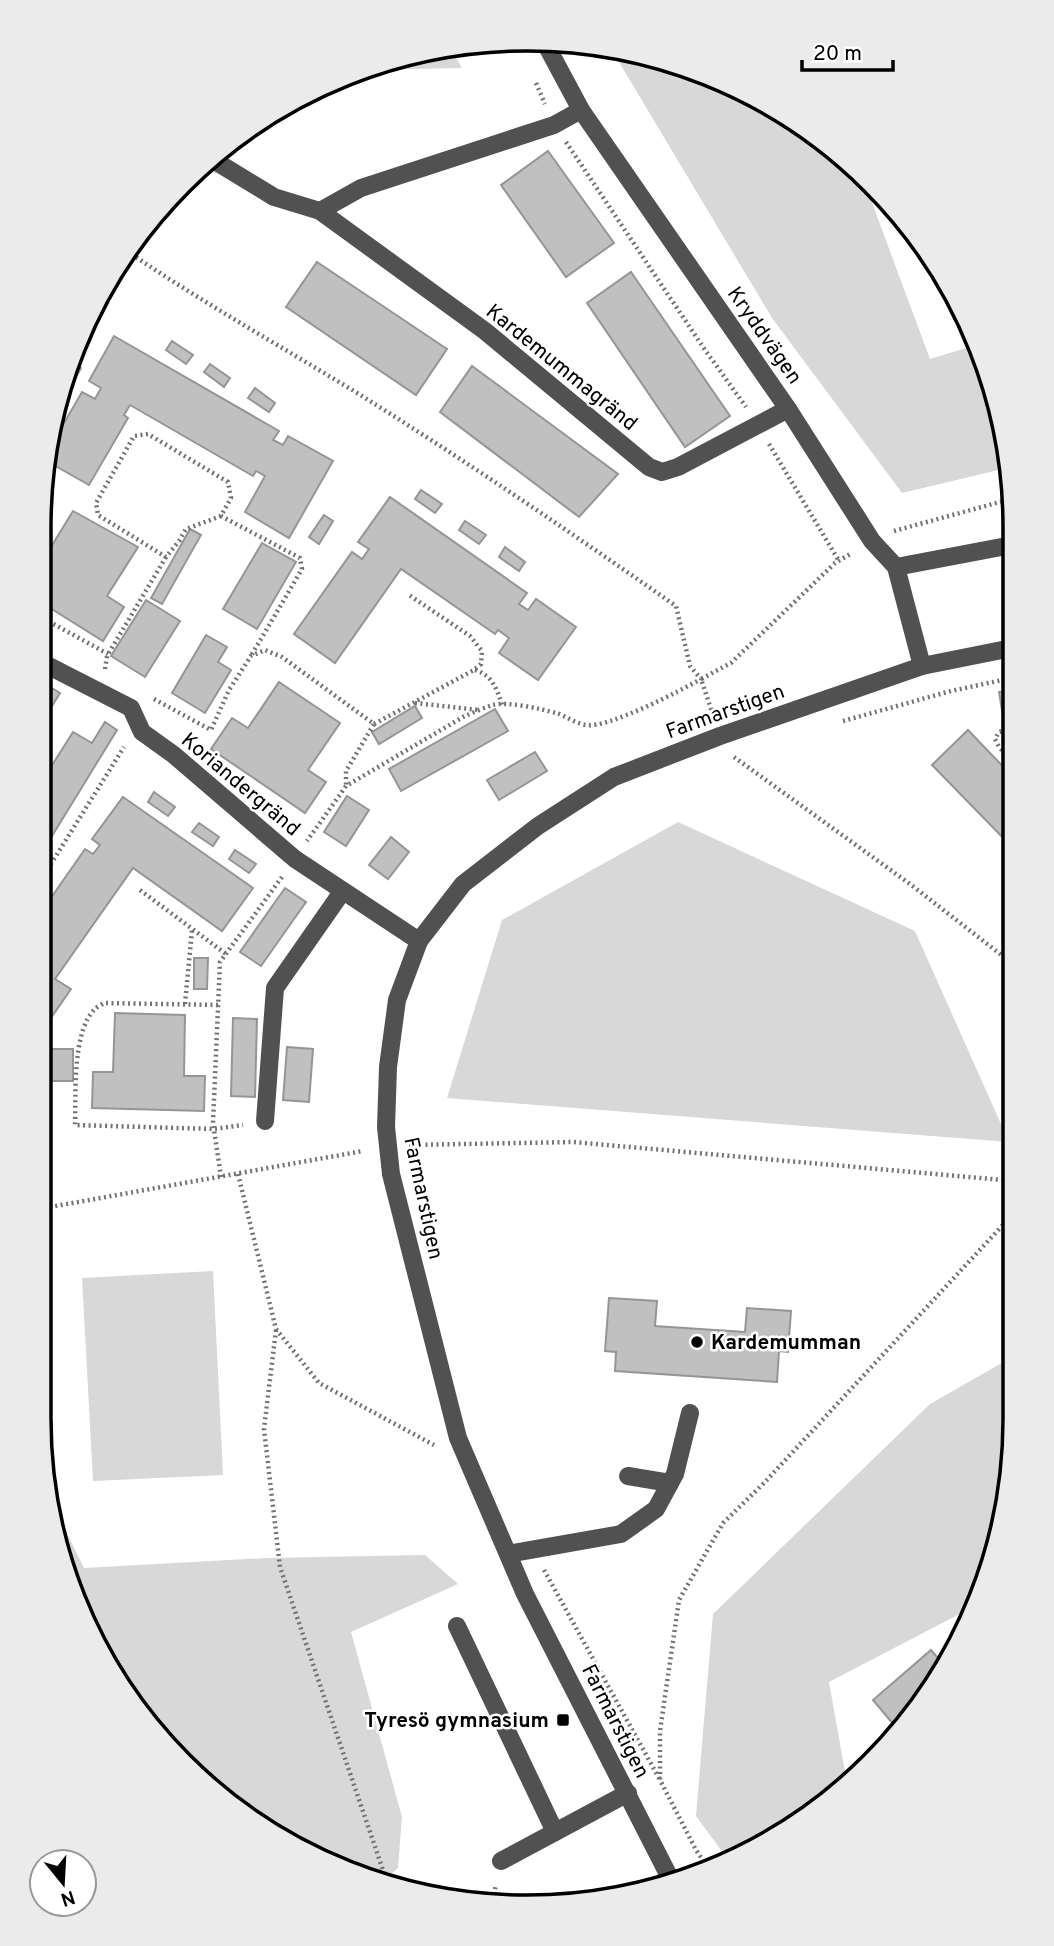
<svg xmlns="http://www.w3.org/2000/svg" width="1054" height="1946" viewBox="0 0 1054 1946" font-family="Overpass,sans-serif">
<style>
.green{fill:#d8d8d8}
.building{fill:#c0c0c0;stroke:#959595;stroke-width:2}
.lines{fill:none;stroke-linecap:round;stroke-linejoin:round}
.path{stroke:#737373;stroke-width:4.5;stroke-dasharray:2 3.5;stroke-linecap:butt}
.minor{stroke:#515151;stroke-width:18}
.poi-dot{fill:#000;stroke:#fff;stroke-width:2.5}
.labels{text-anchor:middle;stroke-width:5;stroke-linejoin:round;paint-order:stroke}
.street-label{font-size:21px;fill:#000;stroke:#fff}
.poi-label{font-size:21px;font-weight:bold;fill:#000;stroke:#fff;text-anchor:start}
.rim{fill:none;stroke:#000;stroke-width:3.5}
</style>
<rect width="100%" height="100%" fill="#fff"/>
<g class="green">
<polygon points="450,47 462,68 360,70 400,55"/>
<polygon points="610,47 684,64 771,104 849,160 861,173 930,359 979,344 1011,467 902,493 772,318"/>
<polygon points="678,822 915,931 1009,1142 447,1098 502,920"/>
<polygon points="213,1271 223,1475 93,1481 82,1278"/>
<polygon points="1014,1356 1014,1451 999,1546 973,1607 829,1682 847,1783 843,1790 729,1861 696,1816 713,1614 930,1404"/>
<polygon points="52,1503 84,1568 266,1558 425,1555 458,1584 351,1632 402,1817 398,1868 382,1882 256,1825 140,1717 65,1576"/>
</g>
<g class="building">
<polygon points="548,151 614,243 566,277 501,185"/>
<polygon points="317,262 447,349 416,395 286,307"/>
<polygon points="631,272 730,416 685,447 587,303"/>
<polygon points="114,336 279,431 273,440 283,445 288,436 333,461 289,538 245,512 265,476 256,471 253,476 130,405 124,415 128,418 89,485 45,460 46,454 82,392 95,399 101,388 89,381"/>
<polygon points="172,341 193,355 186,364 166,350"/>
<polygon points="71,362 81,368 71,386 63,381"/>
<polygon points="210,364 230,378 224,387 204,372"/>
<polygon points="472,366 618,474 579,517 440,412"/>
<polygon points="255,388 275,403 269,412 248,398"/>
<polygon points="421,490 442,504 435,513 415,499"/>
<polygon points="390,497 527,593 519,604 528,610 536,599 576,627 538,680 499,653 509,638 498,630 495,634 401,569 335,663 294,634 352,552 362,559 369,549 358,542"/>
<polygon points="73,511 138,547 107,596 124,607 103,641 39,601 39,557 43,560"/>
<polygon points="324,515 333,521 319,544 309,537"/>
<polygon points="465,521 486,535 479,544 459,530"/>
<polygon points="190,529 201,535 162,604 151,598"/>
<polygon points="262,543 296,562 257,629 223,609"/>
<polygon points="505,547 525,562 519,571 499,557"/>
<polygon points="146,600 180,621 145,677 111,656"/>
<polygon points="206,635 227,647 218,662 231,670 205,713 172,693"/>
<polygon points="39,680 60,693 39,727"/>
<polygon points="279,682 340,723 308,770 326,782 305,813 211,749 232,718 248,728"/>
<polygon points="1012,690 1012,714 1003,716 999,692"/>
<polygon points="415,706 422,718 379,744 372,732"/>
<polygon points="495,709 508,731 401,791 389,769"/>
<polygon points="105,722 117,730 41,854 39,853 39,786 73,732 92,743"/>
<polygon points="968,730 1012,776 1013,848 932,765"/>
<polygon points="535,752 547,771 499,800 487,780"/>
<polygon points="154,792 175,807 168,816 148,802"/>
<polygon points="347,796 369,810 346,846 324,832"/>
<polygon points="123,797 253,888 222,931 133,868 55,979 71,989 42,1031 39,1029 39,915 85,849 93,854 100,845 92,839"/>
<polygon points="199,823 219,837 213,846 192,832"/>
<polygon points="391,837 409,852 388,879 369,865"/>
<polygon points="235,850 256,864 249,873 229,859"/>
<polygon points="285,888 306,902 261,966 240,952"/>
<polygon points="194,958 208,958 207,989 194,989"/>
<polygon points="115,1013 185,1015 184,1076 205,1076 204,1111 92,1108 93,1072 113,1072"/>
<polygon points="233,1018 257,1019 255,1097 231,1096"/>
<polygon points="287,1047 313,1049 309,1102 283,1100"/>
<polygon points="44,1049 73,1049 73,1081 43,1081"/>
<polygon points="609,1298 657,1301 655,1326 745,1332 747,1308 791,1311 788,1352 779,1351 777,1382 615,1371 616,1352 605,1351"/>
<polygon points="931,1650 946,1667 884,1744 894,1725 873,1700"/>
</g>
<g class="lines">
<g class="path">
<polyline points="536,83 545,104"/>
<polyline points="566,142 703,347 746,407"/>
<path d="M 127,251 C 203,303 284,348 362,396 C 469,463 573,534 676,606 L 690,666 L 701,679 C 680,691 608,728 587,725 C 576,724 566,716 556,713 C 541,709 508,701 493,705 C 483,708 472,713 463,717 L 346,786 L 307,841"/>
<polyline points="769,444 839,561"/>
<polyline points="221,516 186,529 179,541 166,557 98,515 96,503 134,436 148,434 228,482 231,498 221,516 300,558 302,569 251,656"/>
<polyline points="894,531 1011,499"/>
<polyline points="39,616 108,654"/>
<polyline points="105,669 107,656 166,557"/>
<path d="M 475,670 C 492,675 497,689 502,705"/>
<polyline points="154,699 211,730 229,690 251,656 265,650 282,657 374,724 346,771 346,786"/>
<polyline points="415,703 479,710"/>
<polyline points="713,715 701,679 731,663 835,563 852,553"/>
<polyline points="843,721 951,691 1012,678"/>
<polyline points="374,724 474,670 481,664 482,651 470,636 409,595"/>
<polyline points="1012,728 999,732 995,739 999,747 1012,761"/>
<polyline points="734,757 910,884 1013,964"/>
<polyline points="39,883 124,747"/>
<polyline points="140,890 226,954"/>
<polyline points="185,1004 192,930"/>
<path d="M 218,1005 L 104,1003 C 101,1005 97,1007 95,1009 C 72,1031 76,1095 75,1125 L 214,1129 L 243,1125"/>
<polyline points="409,1145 573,1142 1014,1181"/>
<polyline points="238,1174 276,1329 319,1383 434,1445"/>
<polyline points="221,1177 213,1123 220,962 282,877"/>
<polyline points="39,1209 363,1151"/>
<polyline points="276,1330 264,1429 280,1567 388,1885"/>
<polyline points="544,1570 660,1780"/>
<polyline points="710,1871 696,1850 660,1780 660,1731 679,1600 723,1523 764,1483 1014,1213"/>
<polyline points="493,1900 496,1884"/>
</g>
<g class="minor">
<polyline points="544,41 581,110 788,409 872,541 896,567 922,666"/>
<polyline points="210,158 274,197 320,211 485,331 649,467 662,472 678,467 788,409"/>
<polyline points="320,211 361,188 554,125 581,110"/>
<polyline points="896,567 1012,545"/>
<polyline points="39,661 131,708 142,732 174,755 295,859 419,941"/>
<polyline points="265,1121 275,988 342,892"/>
<polyline points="628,1476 670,1483"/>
<polyline points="508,1554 621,1534 656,1509 675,1474 690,1413"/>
<polyline points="457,1626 555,1832"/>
<polyline points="501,1861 628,1793"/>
<polyline points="671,1880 525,1594 458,1438 391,1174 386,1127 388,1067 397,1000 419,941 463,884 538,826 614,777 720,736 922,666 1012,648"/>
</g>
</g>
<g class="poi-dot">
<circle cx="697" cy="1342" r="7"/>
<rect x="556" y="1713" width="14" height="14" rx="3.5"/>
</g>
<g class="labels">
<g class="street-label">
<text transform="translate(765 335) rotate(55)" y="7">Kryddvägen</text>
<text transform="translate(562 367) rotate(39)" y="7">Kardemummagränd</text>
<text transform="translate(725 711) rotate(-20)" y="7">Farmarstigen</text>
<text transform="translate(241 784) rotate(40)" y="7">Koriandergränd</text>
<text transform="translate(424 1198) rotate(78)" y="7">Farmarstigen</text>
<text transform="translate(616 1721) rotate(63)" y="7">Farmarstigen</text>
</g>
<g class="poi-label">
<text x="711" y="1349">Kardemumman</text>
<text x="549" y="1727" text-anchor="end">Tyresö gymnasium</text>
</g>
</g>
<path d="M0 0H1054V1946H0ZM527 51H527A476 476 0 0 1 1003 527V1419A476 476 0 0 1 527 1895H527A476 476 0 0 1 51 1419V527A476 476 0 0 1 527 51Z" fill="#ebebeb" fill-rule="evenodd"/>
<path class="rim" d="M527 51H527A476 476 0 0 1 1003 527V1419A476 476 0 0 1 527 1895H527A476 476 0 0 1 51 1419V527A476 476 0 0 1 527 51Z"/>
<g transform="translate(63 1883) rotate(162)"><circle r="33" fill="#ffffff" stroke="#999999" stroke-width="2"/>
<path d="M0-5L12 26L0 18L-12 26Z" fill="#000000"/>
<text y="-10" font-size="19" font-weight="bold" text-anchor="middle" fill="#000000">N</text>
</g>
<path d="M802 60v10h91v-10" fill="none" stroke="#000000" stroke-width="3.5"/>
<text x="813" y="60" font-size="21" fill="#000000" stroke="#ffffff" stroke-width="5" paint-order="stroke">20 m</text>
</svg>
